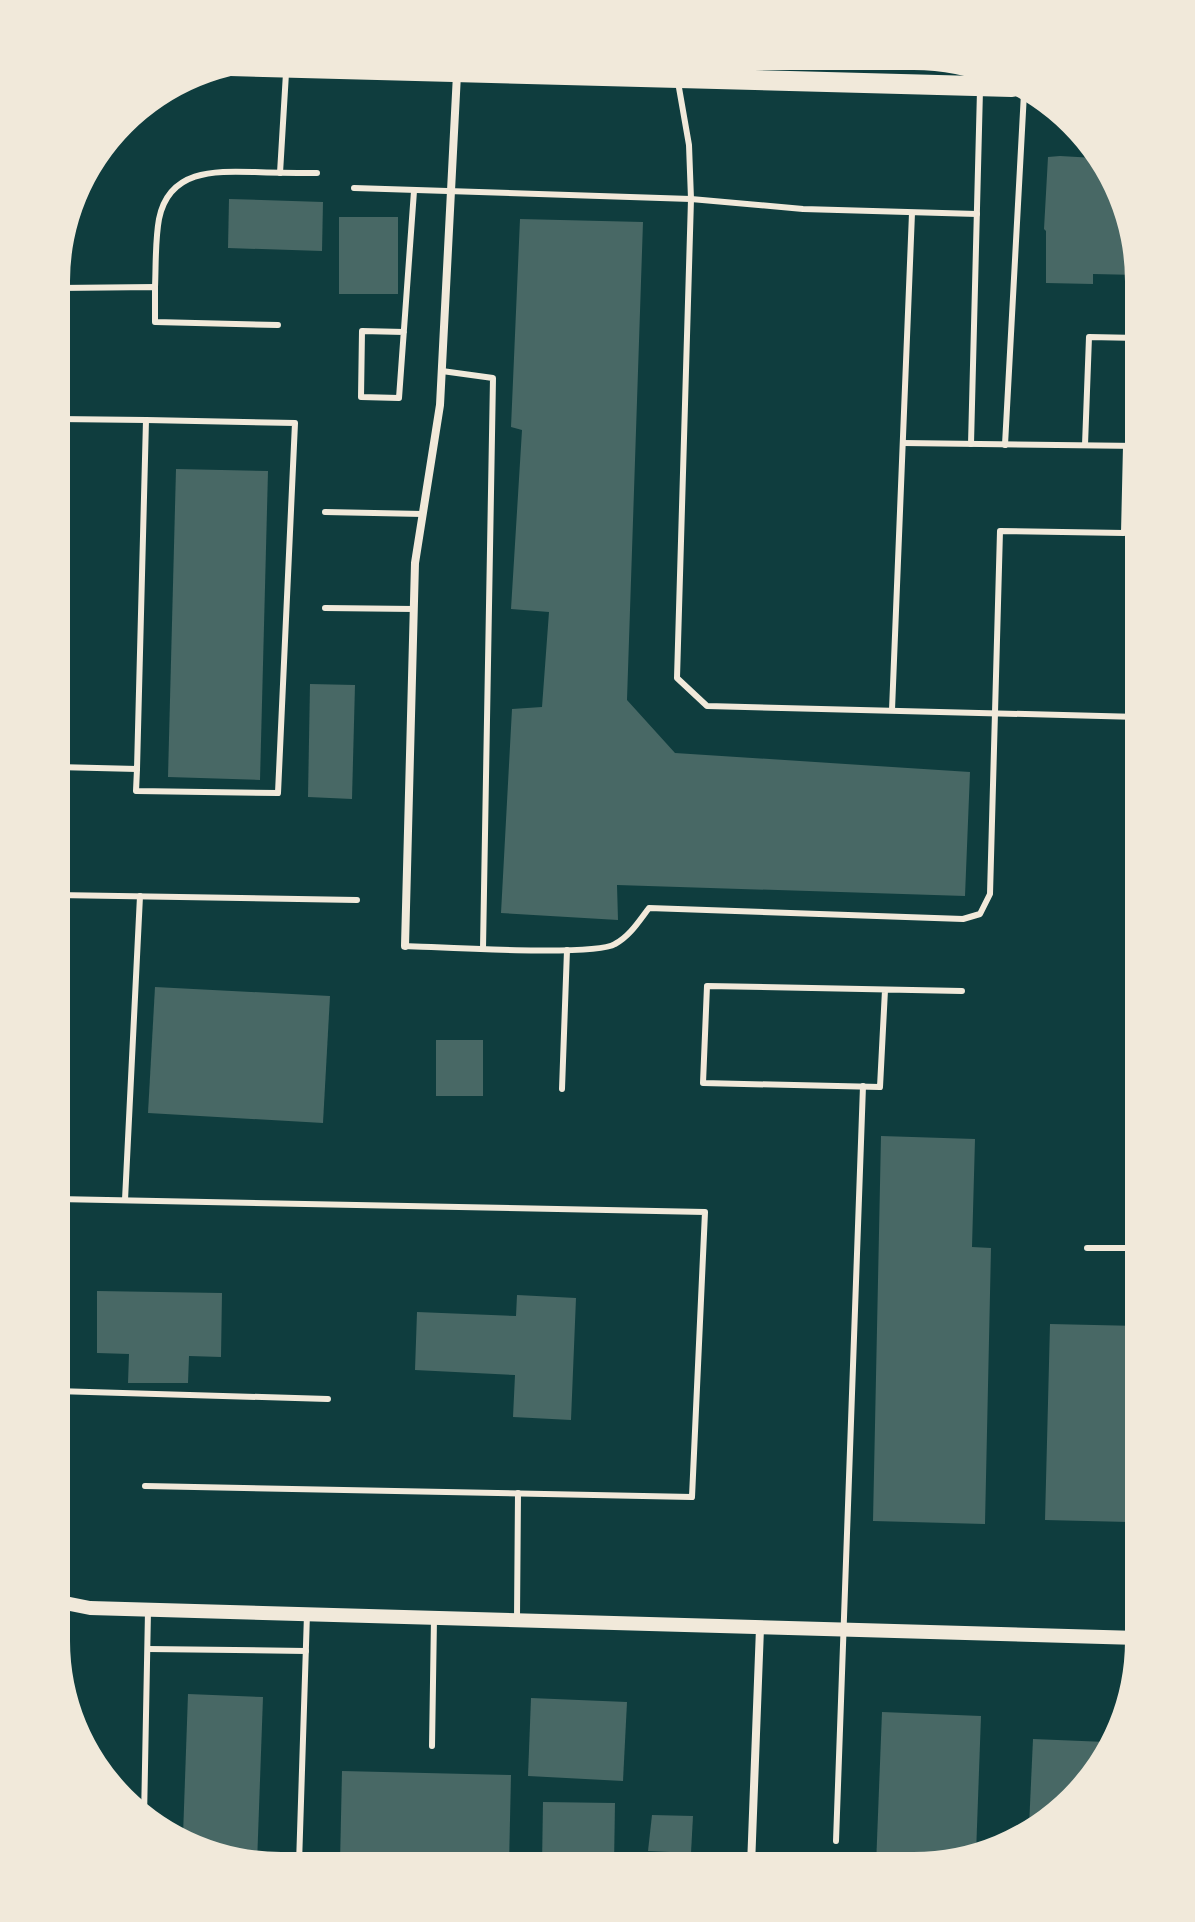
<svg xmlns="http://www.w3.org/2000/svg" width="1195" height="1922" viewBox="0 0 1195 1922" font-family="Helvetica,sans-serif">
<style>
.building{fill:#486865}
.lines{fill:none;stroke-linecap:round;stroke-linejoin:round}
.service{stroke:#f1e9da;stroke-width:6}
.minor{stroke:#f1e9da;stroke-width:8}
.tertiary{stroke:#f1e9da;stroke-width:14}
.primary{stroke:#f1e9da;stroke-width:20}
</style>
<rect width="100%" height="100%" fill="#0f3d3e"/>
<g class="building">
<polygon points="1060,156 1095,158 1122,195 1138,275 1093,274 1093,284 1046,283 1046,231 1044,229 1048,157"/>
<polygon points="229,199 323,202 322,251 228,248"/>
<rect x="339" y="217" width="59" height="77"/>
<polygon points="520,219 643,222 627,700 675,753 970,772 965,896 617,885 618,920 501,913 512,709 542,707 549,612 511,609 522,430 511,427"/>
<polygon points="176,469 268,471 260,780 168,777"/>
<polygon points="310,684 355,685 352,799 308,797"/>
<polygon points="155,987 330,996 323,1123 148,1113"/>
<rect x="436" y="1040" width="47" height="56"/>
<polygon points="881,1136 975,1139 972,1247 991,1248 985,1524 873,1521"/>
<polygon points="97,1291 222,1293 221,1357 189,1356 188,1383 128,1383 129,1354 97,1353"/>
<polygon points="517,1295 576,1298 571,1420 513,1417 515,1375 415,1370 417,1312 516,1316"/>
<polygon points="1050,1324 1139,1326 1139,1481 1130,1481 1129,1522 1045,1520"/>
<polygon points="188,1694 263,1697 257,1864 251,1864 183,1836"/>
<polygon points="531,1698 627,1702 623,1781 528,1776"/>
<polygon points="882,1712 981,1716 976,1854 914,1866 876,1866"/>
<polygon points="1033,1739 1106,1742 1093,1778 1029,1827"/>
<polygon points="342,1771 511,1775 509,1865 340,1864"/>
<polygon points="543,1802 615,1803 614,1865 542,1865"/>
<polygon points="652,1815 693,1816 691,1853 648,1851"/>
</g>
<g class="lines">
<g class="service">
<polyline points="678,82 689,145 691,199 677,678 707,706 1139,717"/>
<polyline points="280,173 286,73"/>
<polyline points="354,188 691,199 803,209 977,214"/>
<path d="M 155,287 C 156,265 155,241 159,219 C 169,169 215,171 255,172 C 276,173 296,173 317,173"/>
<polyline points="58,288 155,287 155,322 278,325"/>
<polyline points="404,332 362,331 361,397 399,398 414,191"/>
<polyline points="442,371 493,378 483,948"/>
<polyline points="903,443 1139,446"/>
<polyline points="971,444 980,90"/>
<polyline points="1005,445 1024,93"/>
<polyline points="1085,445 1089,337 1139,338"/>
<polyline points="325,512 423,514"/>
<polyline points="325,608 414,609"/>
<polyline points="892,710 912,213"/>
<polyline points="57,767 137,769 146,420 58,419"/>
<polyline points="137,769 136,791 278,793 295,423 146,420"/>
<polyline points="57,895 357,900"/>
<path d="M 405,946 C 439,947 594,957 615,944 C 630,936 639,921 649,908 L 963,919 L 980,914 L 990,894 L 1000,531 L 1124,533 L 1126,446"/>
<polyline points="885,990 880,1087 703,1083 707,986 962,991"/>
<polyline points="562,1089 567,950"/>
<polyline points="57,1199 705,1212 692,1497 145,1486"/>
<polyline points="125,1200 140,896"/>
<polyline points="1087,1248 1139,1248"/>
<polyline points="56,1391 328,1399"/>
<polyline points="517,1618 518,1493"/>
<polyline points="148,1649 306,1651"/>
<polyline points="1136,1662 1137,1638"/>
<polyline points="432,1746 434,1618"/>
<polyline points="144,1819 148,1611"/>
<polyline points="836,1841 863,1086"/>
<polyline points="299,1864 307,1614"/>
</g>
<g class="minor">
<polyline points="405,946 415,563 440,405 457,74"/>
<polyline points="63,1674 65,1603"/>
<polyline points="751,1866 760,1628"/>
</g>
<polyline class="tertiary" points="56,1596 65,1603 90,1608 1138,1638"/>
<g class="primary">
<polyline points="230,66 1012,87"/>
<polyline points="700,73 752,59"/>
</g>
</g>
<path d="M0 0H1195V1922H0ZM281 70H914A211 211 0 0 1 1125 281V1641A211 211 0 0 1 914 1852H281A211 211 0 0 1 70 1641V281A211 211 0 0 1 281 70Z" fill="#f1e9da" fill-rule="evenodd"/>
</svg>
